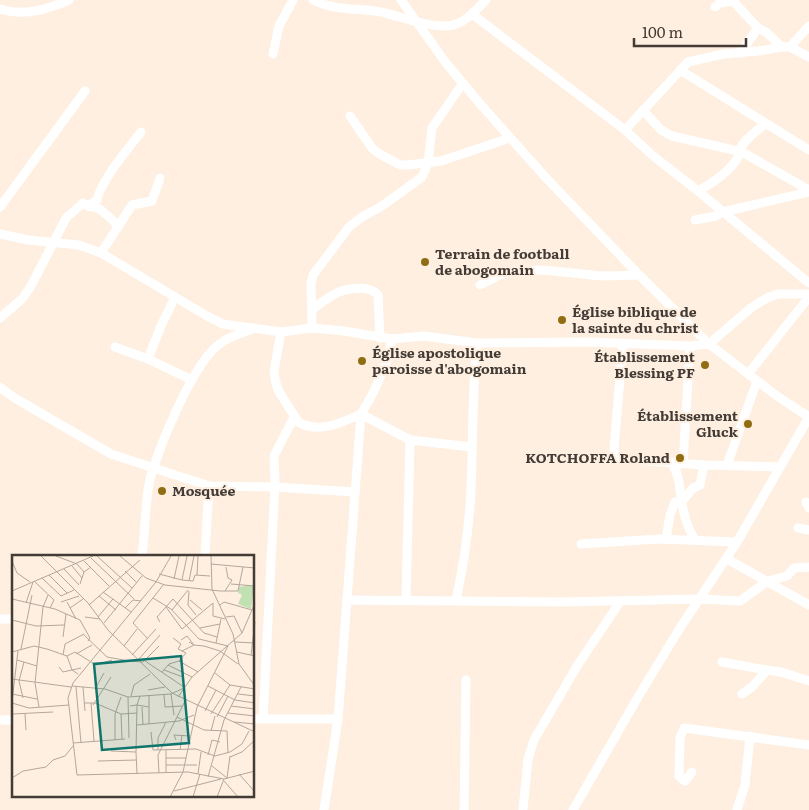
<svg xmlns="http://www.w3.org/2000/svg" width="809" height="810" viewBox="0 0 809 810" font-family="Literata,serif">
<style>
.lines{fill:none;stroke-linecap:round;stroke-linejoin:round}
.minor{stroke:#fff;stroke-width:9}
.poi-dot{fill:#906d13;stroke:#feefe1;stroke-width:2}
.labels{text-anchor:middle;stroke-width:4;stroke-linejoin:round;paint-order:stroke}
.poi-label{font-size:14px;font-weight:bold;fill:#433b35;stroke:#feefe1;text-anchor:start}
.inset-road{fill:none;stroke:#b3a79c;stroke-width:1}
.view{fill:#0f766e;fill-opacity:0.15;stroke:#0f766e;stroke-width:2.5}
.inset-edge{fill:none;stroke:#433b35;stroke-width:2.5}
</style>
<rect width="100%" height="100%" fill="#feefe1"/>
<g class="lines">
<g class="minor">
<path d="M 313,0 C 334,11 359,8 381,12 C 400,16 434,30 453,25 C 466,22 477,9 486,0"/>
<polyline points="401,0 446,63 482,106 548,180 639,275 709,344 777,396 809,417 737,542 680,628 638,697 573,810"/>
<polyline points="715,7 720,3 733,1 758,28"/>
<path d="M 0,9 C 23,17 48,9 69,0"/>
<polyline points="472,14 625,130 652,155 698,191 809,283"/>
<polyline points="790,47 809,26"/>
<polyline points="740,53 758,28 766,32 782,47"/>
<polyline points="273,54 279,26 293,0"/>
<polyline points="680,70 809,150"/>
<polyline points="643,110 661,130 672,136 742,152 809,190"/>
<polyline points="350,116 372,148 378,153 400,165 408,165 441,161 510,138"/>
<polyline points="625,130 688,62 723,54 759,51 782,47 790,47 809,57"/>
<path d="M 698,191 C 711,184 726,174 735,162 C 739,158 738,156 739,151 C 744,139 757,131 766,123"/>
<path d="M 88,206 L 97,200 C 102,179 128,149 141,132"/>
<polyline points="0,207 85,91"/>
<polyline points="695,220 716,216 723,212 809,192"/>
<polyline points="0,234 28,240 79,245 101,253 207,316 223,324 281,332 312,328 344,331 392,339 423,336 477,343 589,342 690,346 709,344 752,307 767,298 778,294 809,294"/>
<polyline points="101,253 132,205 152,201 160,178"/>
<polyline points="480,285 502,274 517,271 543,270 602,276 639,275"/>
<path d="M 313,309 C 319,304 326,299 333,295 C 344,288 369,284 378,295 L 380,338"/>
<polyline points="0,318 22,299 31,286 66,218 83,203 88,206 100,209 119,226"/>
<polyline points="312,328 311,284 313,275 349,227 362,217 382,206 422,177 428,163 432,128 463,83"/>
<path d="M 281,332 L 274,371 L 275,379 L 278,390 L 298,422 C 319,434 341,423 361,414 C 376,390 387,367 392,339"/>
<polyline points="623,343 614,448 615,455 621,459 704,465 780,467"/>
<polyline points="115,347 148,359 192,380"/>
<polyline points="148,359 161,326 175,297"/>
<polyline points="748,374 809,297"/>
<polyline points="0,387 13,397 111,454 209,486 275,487 355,492"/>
<path d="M 682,463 L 674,468 C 679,476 679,482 680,491 C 682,507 686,526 695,540"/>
<polyline points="683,463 690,346"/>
<polyline points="727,465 757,381"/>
<polyline points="806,502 809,508"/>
<polyline points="798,528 809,530"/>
<polyline points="666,539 670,515 675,502 682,501 693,488 700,485 704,465"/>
<polyline points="581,544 659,539 737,542"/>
<path d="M 142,556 C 145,533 145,507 149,484 C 156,452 194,360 221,343 C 230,336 242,333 252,329"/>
<polyline points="205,556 209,486"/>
<polyline points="727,559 809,605"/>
<polyline points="347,600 561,602 700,599 740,601 768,581 787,576 794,568 809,567"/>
<polyline points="406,600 410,440"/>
<path d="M 456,600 C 464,564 469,528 471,491 C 473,441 472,392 477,343"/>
<polyline points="0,619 14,619"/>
<polyline points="722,662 767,670"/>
<polyline points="742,694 752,687 767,670 781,672 809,681"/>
<polyline points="254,719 338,719"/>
<polyline points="263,719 275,484 274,456 294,417"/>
<polyline points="0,720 14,720"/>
<polyline points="692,772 685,781 679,776 680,738 684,728 809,745"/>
<polyline points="324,810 338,719 361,414 410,440 472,447"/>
<polyline points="464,810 466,680"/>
<polyline points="523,810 528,759 534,740 577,666 620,602"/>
<polyline points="737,810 745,785 750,736"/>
</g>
</g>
<g class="poi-dot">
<circle cx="425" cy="262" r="5"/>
<circle cx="562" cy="320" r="5"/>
<circle cx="362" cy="361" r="5"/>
<circle cx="705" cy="365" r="5"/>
<circle cx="748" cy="424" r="5"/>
<circle cx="680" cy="458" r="5"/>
<circle cx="162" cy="491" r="5"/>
</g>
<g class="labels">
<g class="poi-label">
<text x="435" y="259">Terrain de football<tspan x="435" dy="16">de abogomain</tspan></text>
<text x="572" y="317">Église biblique de<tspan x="572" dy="16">la sainte du christ</tspan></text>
<text x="372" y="358">Église apostolique<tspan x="372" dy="16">paroisse d'abogomain</tspan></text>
<text x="695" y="362" text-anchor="end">Établissement<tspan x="695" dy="16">Blessing PF</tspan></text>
<text x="738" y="421" text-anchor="end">Établissement<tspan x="738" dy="16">Gluck</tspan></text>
<text x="670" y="463" text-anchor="end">KOTCHOFFA Roland</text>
<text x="172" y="496">Mosquée</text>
</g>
</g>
<g transform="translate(12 555)">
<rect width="242" height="242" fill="#feefe1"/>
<path d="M 238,30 L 242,32 L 239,54 L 226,49 L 230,40 L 226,38 L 227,32 Z" fill="#c1e1b2"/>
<path class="inset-road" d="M 29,1 L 76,48 L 96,75 L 160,138 L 243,177M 44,1 L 65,9 L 72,17M 85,1 L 120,33M 108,1 L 134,23 L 153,30 L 208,36 L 226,36 L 231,12M 159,1 L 144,27 L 61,128 L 56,143 L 65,220 L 176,217 L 212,224 L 243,216M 199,1 L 200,34 L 221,79 L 227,109 L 243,131M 79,3 L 122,44M 0,6 L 5,18 L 18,27M 72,6 L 97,31M 199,9 L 243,13M 60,11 L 70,23M 52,14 L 67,30M 113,16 L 125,28M 147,19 L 170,25 L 175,1M 37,20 L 55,38M 185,20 L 186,1M 30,23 L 49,41 L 62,35M 162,24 L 167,1M 170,25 L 181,26 L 183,20 L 198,21M 22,26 L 42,45 L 38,53M 177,26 L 182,1M 68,29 L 72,17 L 79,12M 219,29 L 243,31M 0,36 L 81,1M 177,36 L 176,50 L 184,60M 213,36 L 220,25 L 216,23 L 214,12M 91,37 L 119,57M 87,41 L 104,55M 141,43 L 159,54 L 187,84 L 216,91 L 185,152 L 171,217 L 158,242M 0,44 L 43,54 L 68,65 L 78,83 L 76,86M 178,45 L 190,55M 49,47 L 67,41M 55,47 L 64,64M 14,48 L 21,27M 77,50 L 128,5M 208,50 L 212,47 L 240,55M 154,52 L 170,74 L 201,48 L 201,61 L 213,64M 58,53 L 71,44M 113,53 L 121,45 L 129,46M 160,55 L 176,35M 73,62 L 88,64M 86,62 L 101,44M 214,62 L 222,61 L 230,78M 0,65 L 24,71 L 52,70M 148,67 L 145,62 L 161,44 L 192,78 L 205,82M 92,68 L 130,21M 188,73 L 208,69M 71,79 L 95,102 L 117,106 L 131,107 L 147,91M 51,82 L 54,59M 161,83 L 169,89 L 166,94 L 174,98 L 167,106M 136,84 L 121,68 L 152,29M 169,85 L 175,81 L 182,90 L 177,87M 223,87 L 243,88M 204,88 L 209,64M 112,91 L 125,74M 9,94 L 20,40M 170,96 L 182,90 L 192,91 L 208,96 L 226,109M 0,97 L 22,91 L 35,94 L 55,101 L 60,115 L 66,119M 225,97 L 243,101M 64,99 L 80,90M 51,100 L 53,89 L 72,79M 120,100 L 144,74M 239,100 L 243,67M 55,101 L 63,97 L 84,110 L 100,105M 5,105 L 25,111M 126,105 L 148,80M 133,106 L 172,132M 156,110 L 180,122M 47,112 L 51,117 L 69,113M 152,115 L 171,122M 150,117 L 157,109 L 167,106 L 186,117M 203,118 L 218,130 L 243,134M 0,124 L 59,132M 60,131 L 93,134 L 116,142 L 159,139 L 172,133M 196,131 L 223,145 L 243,148M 64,132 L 69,188M 71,132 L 73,156M 83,134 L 92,118M 136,135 L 153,132M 0,139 L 25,144M 159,139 L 162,160M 226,139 L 243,141M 152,140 L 153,152 L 170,151M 119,141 L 122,130 L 138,119M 137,141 L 137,169M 116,142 L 117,183M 166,142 L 180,122 L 230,78 L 243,48M 11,143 L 7,126 L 12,107M 0,146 L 6,96M 0,148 L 17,153 L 57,150M 72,148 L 83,148 L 109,159 L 125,158M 79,148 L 82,186M 81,150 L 99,122M 118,151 L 125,150 L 128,141M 219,151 L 243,154M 27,152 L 23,128 L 31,52 L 36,40M 130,152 L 131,169M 193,156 L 204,135M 216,158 L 243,161M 0,159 L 41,157M 13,159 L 14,175M 109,159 L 110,184M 199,159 L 218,130M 165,162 L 192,175 L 215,176 L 216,198M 205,162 L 216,141M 222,167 L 243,169M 125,170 L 167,166 L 182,160M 199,176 L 203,161M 139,177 L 141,195 L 184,194 L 203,201 L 218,197 L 230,189 L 237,176M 103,185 L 103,159 L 109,142M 164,185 L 162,180 L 178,181M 61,188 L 113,184M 146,195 L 146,183 L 154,167M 168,195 L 170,180M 99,196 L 124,197 L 125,219M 124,197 L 125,150 L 137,152M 196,200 L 200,185 L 208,187M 218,202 L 230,197 L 243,185M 154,203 L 174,203M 86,206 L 124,205M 154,210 L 185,210M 200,211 L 215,223M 147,218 L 146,200 L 173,146M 154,218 L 154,195M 186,219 L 189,197M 227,219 L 243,237M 196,222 L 212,165 L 229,132M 0,223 L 11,216 L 34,212 L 41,205 L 53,201 L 61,191M 215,223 L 218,201M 212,226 L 226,242M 162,236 L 209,224M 181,242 L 188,219M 205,242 L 212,224"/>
<path class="view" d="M 169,101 L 177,188 L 90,195 L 82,109 Z"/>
<rect width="242" height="242" class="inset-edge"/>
</g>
<path d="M634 38v8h112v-8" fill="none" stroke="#433b35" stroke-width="2.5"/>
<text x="642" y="38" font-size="15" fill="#433b35" stroke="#feefe1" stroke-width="4" paint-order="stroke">100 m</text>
</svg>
